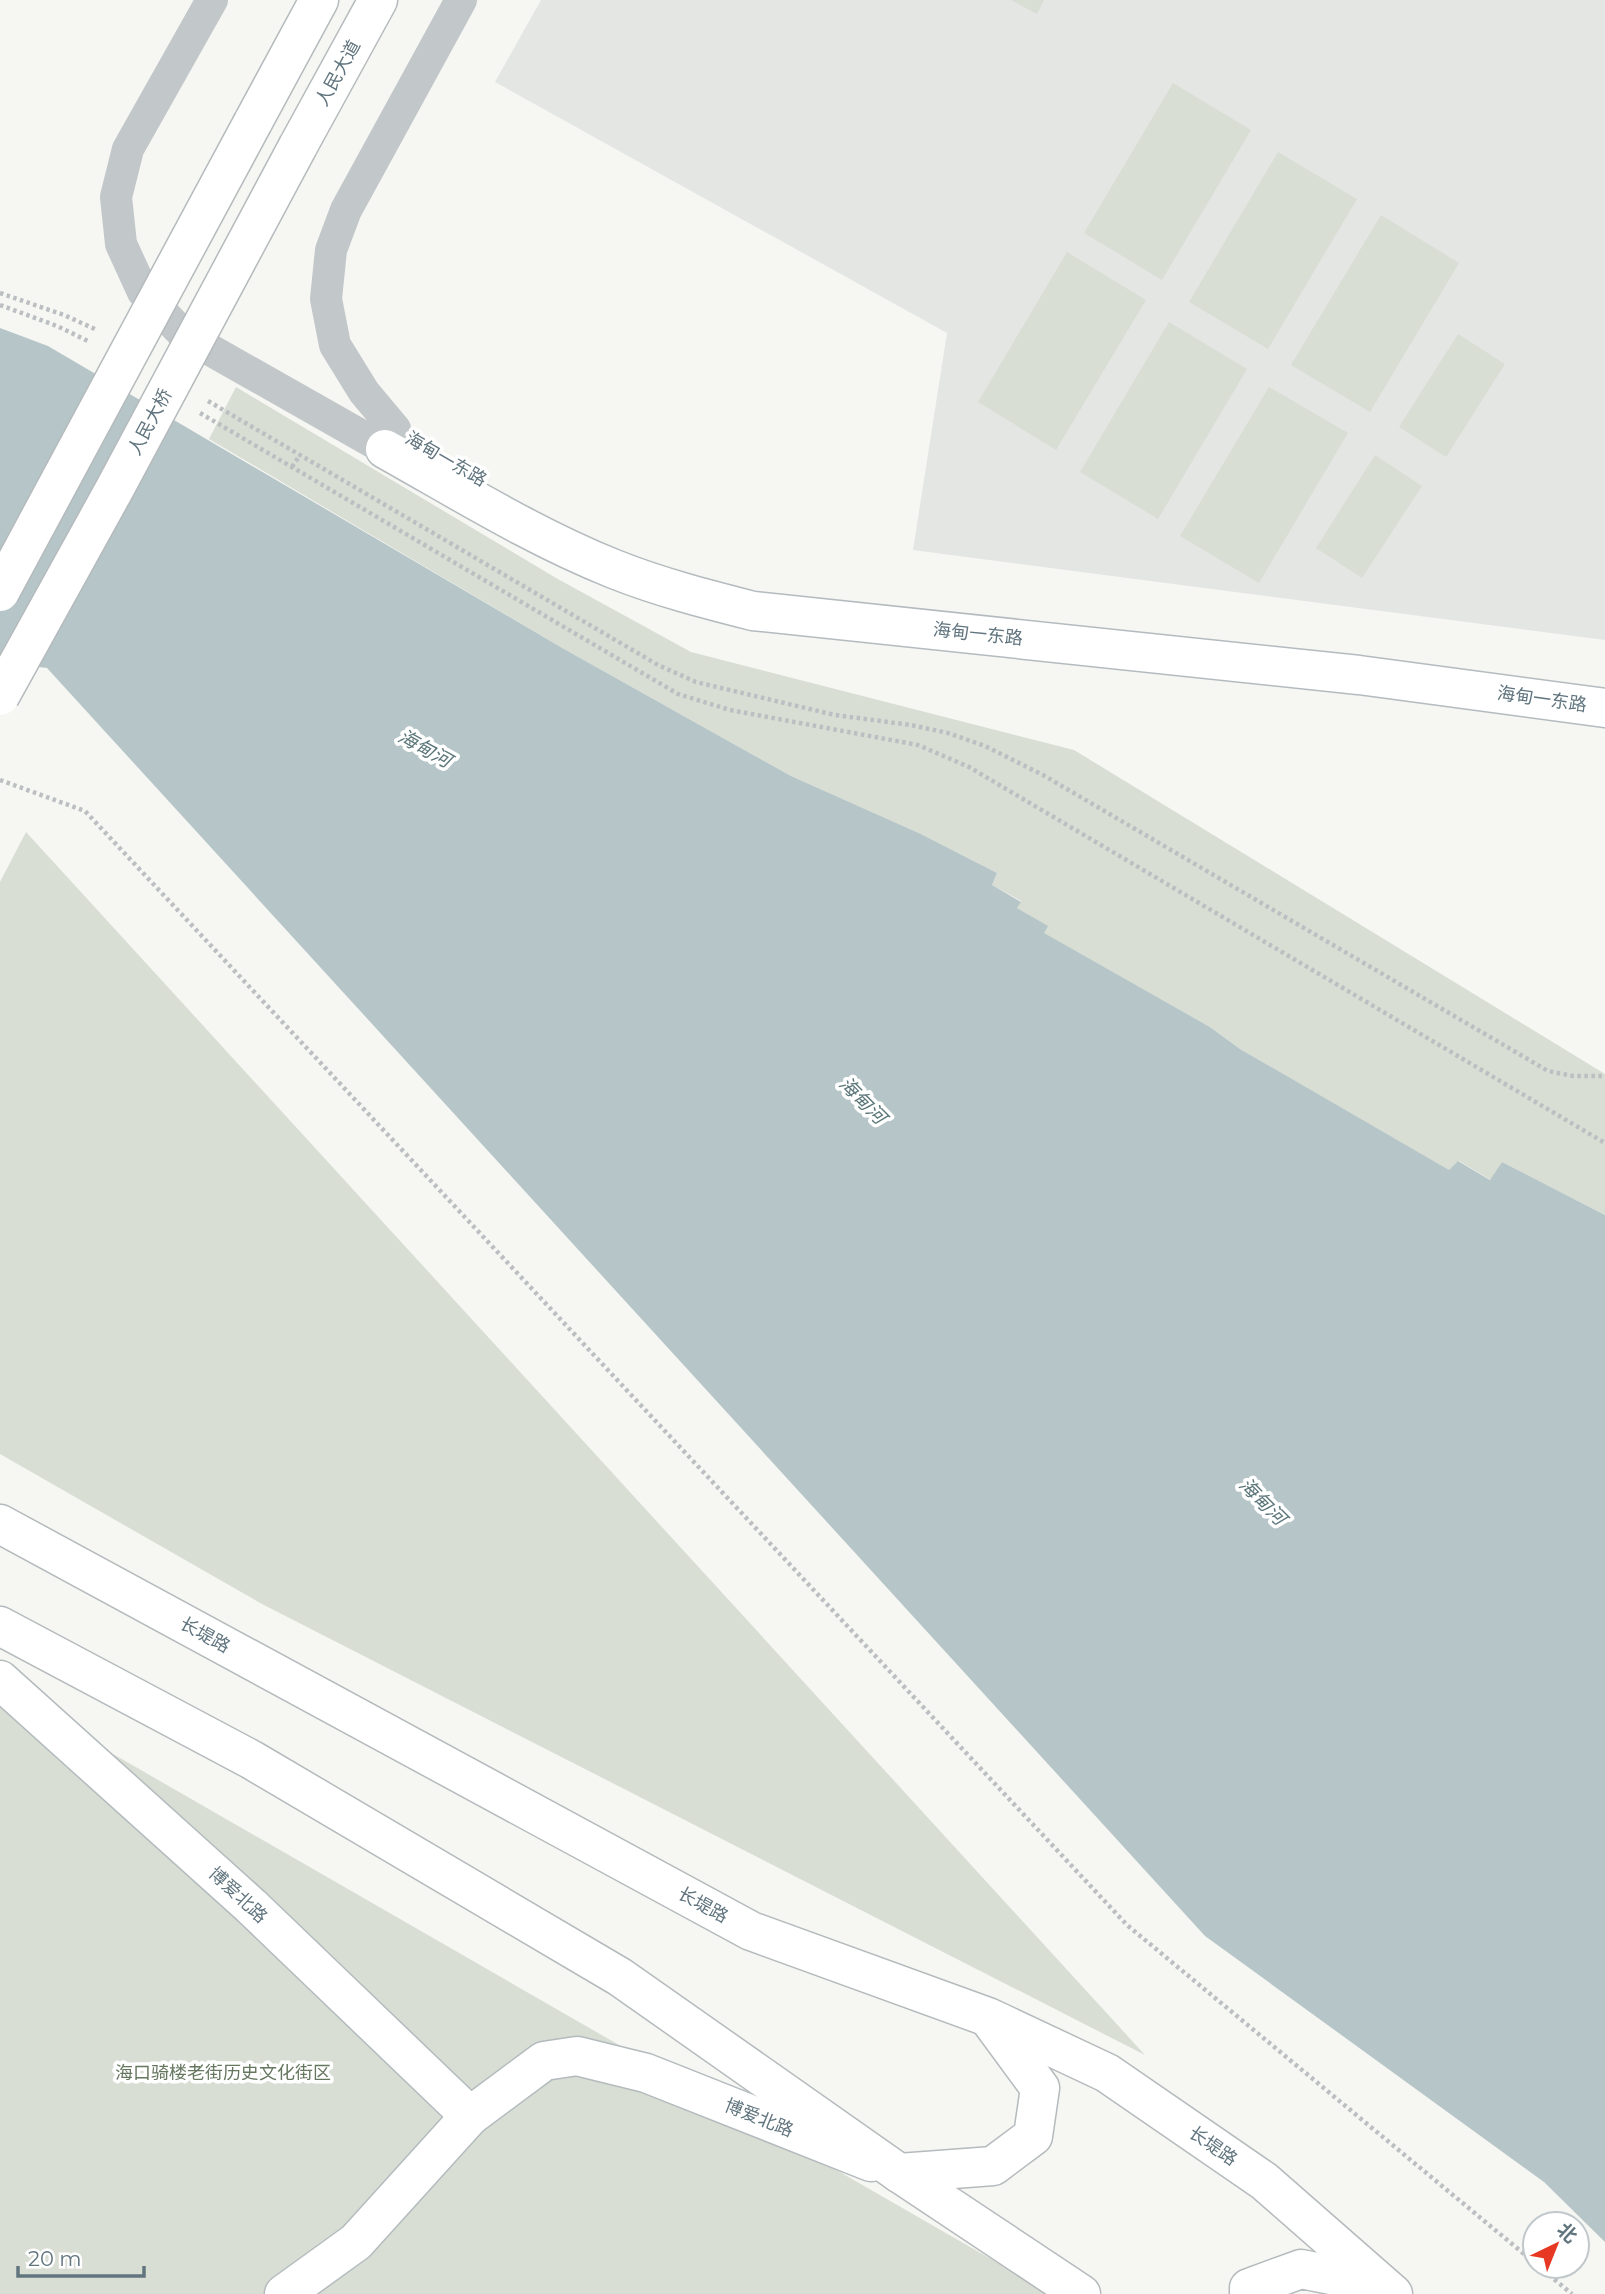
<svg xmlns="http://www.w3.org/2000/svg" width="1605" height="2294" viewBox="0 0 1605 2294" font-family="Montserrat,'Noto Sans SC',sans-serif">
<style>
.built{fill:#e4e6e4}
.green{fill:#d8ded4}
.water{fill:#b6c5c7}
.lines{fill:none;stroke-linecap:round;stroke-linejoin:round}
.secondary-casing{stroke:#b4bbbe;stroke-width:41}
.primary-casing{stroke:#b5babd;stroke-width:41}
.path{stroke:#bcbfc1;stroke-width:4.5;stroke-dasharray:3.5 3.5;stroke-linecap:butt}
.street{stroke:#c2c7c9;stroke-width:32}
.secondary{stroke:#fff;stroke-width:38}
.primary{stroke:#fff;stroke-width:38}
.primary-bridge-casing{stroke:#b5babd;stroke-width:41;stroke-linecap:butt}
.primary-bridge{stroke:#fff;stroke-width:38}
.labels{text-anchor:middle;stroke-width:7;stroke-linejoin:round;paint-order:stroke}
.street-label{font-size:18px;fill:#61757f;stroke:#fff}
.park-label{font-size:18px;fill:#667760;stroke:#fff}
.water-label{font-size:19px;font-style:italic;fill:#5b767a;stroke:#fff}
</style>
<rect width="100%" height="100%" fill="#f6f6f3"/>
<polygon class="built" points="541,0 1605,0 1605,640 913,550 947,333 495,82"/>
<g class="green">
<polygon points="1011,0 1044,0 1037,14"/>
<polygon points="1173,83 1251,130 1162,280 1084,233"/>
<polygon points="1278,152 1357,199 1268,349 1189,302"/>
<polygon points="1381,215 1459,263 1370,412 1291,365"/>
<polygon points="1067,252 1146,300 1056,450 978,402"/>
<polygon points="1169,322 1247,369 1158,519 1080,472"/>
<polygon points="1458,334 1505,364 1446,457 1399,427"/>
<polygon points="236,387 556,578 691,652 1074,750 1605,1074 1605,1215 1502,1162 1491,1180 1459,1161 1450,1171 1240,1049 1210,1027 1043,933 1047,926 1017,908 1021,901 992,885 997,873 921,834 791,776 564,649 209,439"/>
<polygon points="1269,387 1348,433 1259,583 1180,536"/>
<polygon points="1375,455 1422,486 1362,578 1316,548"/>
<polygon points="26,832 1145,2055 262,1604 0,1454 0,882"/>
<polygon points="0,1689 1052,2294 0,2294"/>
</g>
<polygon class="water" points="0,328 48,346 564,649 791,776 921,834 997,873 992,885 1021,902 1017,908 1048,926 1044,933 1210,1027 1240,1049 1449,1170 1458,1161 1490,1180 1502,1162 1605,1215 1605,2242 1544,2182 1205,1936 47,668 0,662"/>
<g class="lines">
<defs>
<g id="secondary">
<path d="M 385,449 C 460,491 534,537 614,569 C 659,587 706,599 753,611 L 1359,675 L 1605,708"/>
<polyline points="0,1680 251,1906 470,2116"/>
<polyline points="284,2294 356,2242 470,2116 544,2061 577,2056 646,2073 871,2162"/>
</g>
<g id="primary">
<polyline points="253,122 319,0"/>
<polyline points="298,146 378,0"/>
<polyline points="0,1524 751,1931 988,2017 1107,2073 1264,2181 1393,2294"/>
<polyline points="0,1626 252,1760 620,1977 899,2173 1081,2294"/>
<polyline points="899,2173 993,2166 1033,2136 1040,2088 990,2020"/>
<polyline points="1249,2294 1249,2288 1301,2269 1381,2285"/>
</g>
</defs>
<use href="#secondary" class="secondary-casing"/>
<use href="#primary" class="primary-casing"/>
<g class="path">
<polyline points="0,293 64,315 97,330"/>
<polyline points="0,305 57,326 90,342"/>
<polyline points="208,401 658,665 696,682 835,715 911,725 948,733 985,746 1043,775 1548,1071 1573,1076 1605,1076"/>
<polyline points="200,413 678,694 730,710 918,745 969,767 1605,1143"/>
<polyline points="292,467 300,455"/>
<polyline points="0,780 85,811 1127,1925 1535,2263"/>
<polyline points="1538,2266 1572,2294"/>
</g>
<g class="street">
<polyline points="212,0 128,149 116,197 121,244 143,292 184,335 385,449"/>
<polyline points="395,429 364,392 335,345 326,299 331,250 346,210 461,0"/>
</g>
<use href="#secondary" class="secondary"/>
<use href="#primary" class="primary"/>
<defs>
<g id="primary-bridge">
<polyline points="0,592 253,122"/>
<polyline points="0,696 114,490 298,146"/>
</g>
</defs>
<use href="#primary-bridge" class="primary-bridge-casing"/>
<use href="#primary-bridge" class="primary-bridge"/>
</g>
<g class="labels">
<g class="street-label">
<text transform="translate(338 73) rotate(-61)" y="6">人民大道</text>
<text transform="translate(150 422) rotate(-62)" y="6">人民大桥</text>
<text transform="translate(446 459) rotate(30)" y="6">海甸一东路</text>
<text transform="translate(978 634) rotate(6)" y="6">海甸一东路</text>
<text transform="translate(1542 699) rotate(8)" y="6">海甸一东路</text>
<text transform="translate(205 1635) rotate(29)" y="6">长堤路</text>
<text transform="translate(238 1895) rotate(43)" y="6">博爱北路</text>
<text transform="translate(703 1905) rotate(29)" y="6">长堤路</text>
<text transform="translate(759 2118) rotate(22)" y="6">博爱北路</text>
<text transform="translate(1213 2146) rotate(35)" y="6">长堤路</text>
</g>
<g class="park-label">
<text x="223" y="2079">海口骑楼老街历史文化街区</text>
</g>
<g class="water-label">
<text transform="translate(425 748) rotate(29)" y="7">海甸河</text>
<text transform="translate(863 1100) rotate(45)" y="7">海甸河</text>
<text transform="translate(1263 1501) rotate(45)" y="7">海甸河</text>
</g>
</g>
<g transform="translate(1556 2245) rotate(43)"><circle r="33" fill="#ffffff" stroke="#c0c8cc" stroke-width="2"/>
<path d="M0-5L12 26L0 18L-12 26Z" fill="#e63823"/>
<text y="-10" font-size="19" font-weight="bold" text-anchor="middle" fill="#61757f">北</text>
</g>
<path d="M18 2266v10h126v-10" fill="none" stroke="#61757f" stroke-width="3.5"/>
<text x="28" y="2266" font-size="21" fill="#61757f" stroke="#ffffff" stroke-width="5" paint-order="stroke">20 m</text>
</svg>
